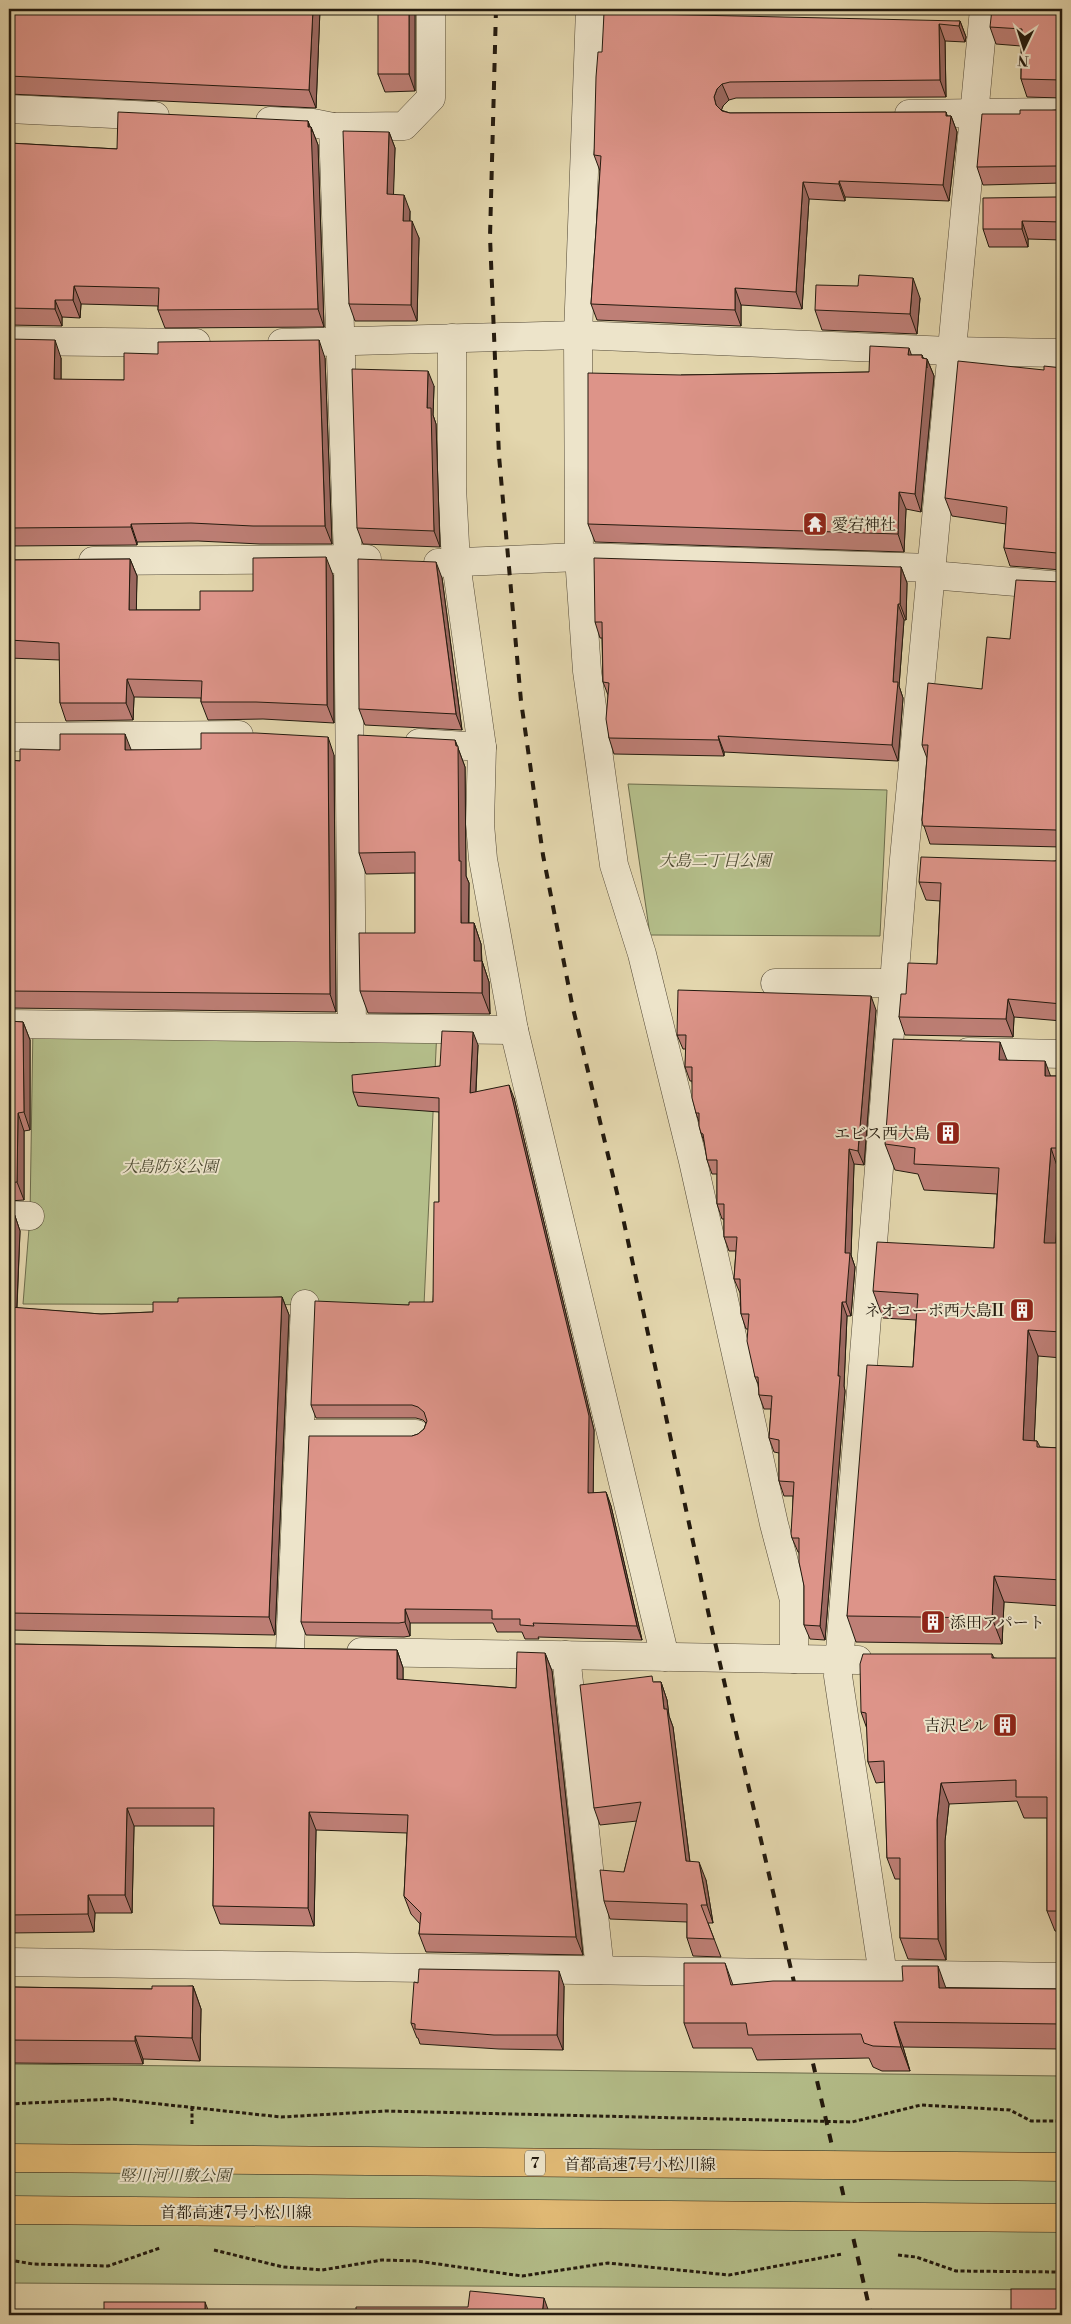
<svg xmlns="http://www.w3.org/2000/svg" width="1071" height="2324" viewBox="0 0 1071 2324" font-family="'Libre Bodoni','Noto Serif JP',serif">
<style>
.green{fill:#b4be8a;stroke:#6c6c4c}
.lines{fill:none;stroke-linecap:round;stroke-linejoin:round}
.minor-casing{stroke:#534936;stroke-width:29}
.path{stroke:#231a0e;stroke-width:3;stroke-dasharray:4 2.5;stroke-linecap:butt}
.minor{stroke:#ede4ca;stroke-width:28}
.rail{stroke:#231a0e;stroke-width:4;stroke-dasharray:9 9;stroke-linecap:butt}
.highway-bridge-casing{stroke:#231a0e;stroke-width:29;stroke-linecap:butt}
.highway-bridge{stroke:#e2bb76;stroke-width:28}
.wall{fill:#be7f76;stroke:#231a0e}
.shaded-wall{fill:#9b6860;stroke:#231a0e}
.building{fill:#dd9489;stroke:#231a0e}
.labels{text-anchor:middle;stroke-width:4;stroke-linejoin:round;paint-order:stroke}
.shield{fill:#ede4ca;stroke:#605746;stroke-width:1}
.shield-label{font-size:15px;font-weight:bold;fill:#231a0e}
.poi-label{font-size:16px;fill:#231a0e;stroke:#ede4ca;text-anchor:end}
.park-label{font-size:16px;font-style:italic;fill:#4e4b33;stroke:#ede4ca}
.street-label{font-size:16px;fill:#231a0e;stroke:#ede4ca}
</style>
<rect width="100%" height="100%" fill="#e3d6ad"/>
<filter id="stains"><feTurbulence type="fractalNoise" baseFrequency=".004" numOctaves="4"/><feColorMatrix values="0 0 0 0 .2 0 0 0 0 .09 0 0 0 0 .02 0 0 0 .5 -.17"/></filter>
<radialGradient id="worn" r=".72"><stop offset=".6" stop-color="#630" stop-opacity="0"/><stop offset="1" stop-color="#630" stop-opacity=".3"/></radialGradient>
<g class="green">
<polygon points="628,784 887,790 880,936 650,935"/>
<polygon points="33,1024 437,1029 424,1305 23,1304 30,1216"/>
<polygon points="9,2064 1062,2076 1062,2290 9,2283"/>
</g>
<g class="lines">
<defs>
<g id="minor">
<polyline points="590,9 578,335 579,557 587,671 614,865 642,954 693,1161 774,1524 794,1600 794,1659"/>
<polyline points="9,109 155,116"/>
<polyline points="909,114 1062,112"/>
<polyline points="270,121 313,123 333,127 348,559 352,1028"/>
<polyline points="333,127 404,126 431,98 431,9"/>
<polyline points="452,338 452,487 456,563 482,747 480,824 483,859 514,1030 665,1657"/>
<polyline points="9,341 196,343"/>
<polyline points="282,343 578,335 950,351 1062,353"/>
<polyline points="93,561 367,559"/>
<polyline points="438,563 579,557 932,568"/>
<polyline points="931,575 1062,586"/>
<polyline points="9,737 239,735"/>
<polyline points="419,743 482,747"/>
<polyline points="775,983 895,983"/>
<polyline points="9,1024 514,1030"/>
<polyline points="968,1052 1062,1054"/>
<polyline points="9,1215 30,1216"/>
<polyline points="300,1434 416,1434"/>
<polyline points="290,1650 305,1304"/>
<polyline points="361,1652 858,1660"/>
<polyline points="566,1655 600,1970"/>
<polyline points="9,1962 1062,1977"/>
<polyline points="883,1975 838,1676 904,859 984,9"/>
</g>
</defs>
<use href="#minor" class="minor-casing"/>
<g class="path">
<polyline points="9,2104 113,2099 281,2117 385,2111 852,2122 921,2105 1010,2110 1031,2121 1062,2121"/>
<polyline points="192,2124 192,2108"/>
<polyline points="214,2250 283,2267 322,2270 382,2260 417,2261 522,2276 608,2263 729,2275 842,2254"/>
<polyline points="898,2255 916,2257 956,2271 1062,2272"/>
<polyline points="9,2260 33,2264 108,2266 160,2248"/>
</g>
<use href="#minor" class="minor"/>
<g class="rail">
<polyline points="496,9 490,237 499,456 521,701 543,855 572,1004 623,1218 711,1625 797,1995"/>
<polyline points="809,2046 871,2315"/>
</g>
<defs>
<g id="highway-bridge">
<polyline points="9,2158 1062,2167"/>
<polyline points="9,2210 1062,2218"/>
</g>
</defs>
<use href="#highway-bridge" class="highway-bridge-casing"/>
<use href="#highway-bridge" class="highway-bridge"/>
</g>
<g class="wall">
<polygon points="9,9 320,9 316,108 9,94"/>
<polygon points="415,9 415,91 385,92 378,74"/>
<polygon points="1062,9 1062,98 1027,97 1021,79 1021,46 996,44 990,27"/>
<polygon points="960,21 966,37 965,42 945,41 946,97 736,98 729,100 723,106 721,110 730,113 946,112 947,116 951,116 957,132 949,201 845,197 845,201 809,199 802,309 741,305 741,326 597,320 591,304 600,171 594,155 602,52"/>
<polygon points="1062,108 1062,183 983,185 977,167 1020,114 1056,110"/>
<polygon points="308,121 310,127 311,127 318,145 324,327 165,328 158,310 158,306 81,304 80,318 62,317 62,326 9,325 9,143 117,149"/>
<polygon points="389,132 395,148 393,194 410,211 410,221 419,238 417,321 355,321 349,304"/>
<polygon points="1062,195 1062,240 1028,239 1028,247 989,247 983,229"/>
<polygon points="858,286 920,298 917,334 822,330 815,310"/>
<polygon points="9,339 61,358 61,380 124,380 325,358 332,544 260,544 198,541 137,542 137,545 9,546"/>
<polygon points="911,355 922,355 923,358 927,359 934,376 921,512 906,509 904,552 595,542 588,524 681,375 869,372"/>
<polygon points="1062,368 1062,570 1010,566 1004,548 1006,524 952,516 945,498 1044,370"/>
<polygon points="434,386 433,415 436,424 440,547 363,544 357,528"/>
<polygon points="130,559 137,576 136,610 200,610 253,591 333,575 334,723 263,719 208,720 201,702 201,698 134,697 133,720 66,721 60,703 60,660 9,658 9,560"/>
<polygon points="901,567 907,583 906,620 904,620 899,686 903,698 898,761 724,752 724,756 614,754 609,738 608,695 603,682 602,638 600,638 595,622"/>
<polygon points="442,578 462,730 365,725 359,709"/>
<polygon points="1062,582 1062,847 930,844 922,820 927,758 922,745 982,689 1010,639"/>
<polygon points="455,740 465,767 466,876 469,883 469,923 474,923 481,944 482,961 489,982 490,1014 368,1013 360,991 415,933 415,873 366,874 359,853"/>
<polygon points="60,750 131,750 334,755 336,1012 9,1008 9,760 20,761"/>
<polygon points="1062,859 1062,1021 1014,1017 1013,1037 905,1035 899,1017 906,994 937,964 940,901 926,900 919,882 1055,861"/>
<polygon points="876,1010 864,1165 854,1164 851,1255 855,1267 851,1316 847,1316 844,1386 845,1391 825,1640 810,1639 804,1625 804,1586 799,1552 798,1552 792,1538 793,1496 784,1496 779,1481 779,1453 774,1452 769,1438 771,1409 764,1409 759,1395 759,1386 755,1377 748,1329 746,1329 741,1314 740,1293 734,1279 736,1251 729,1251 724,1237 724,1219 722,1219 717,1204 717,1174 712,1174 707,1160 705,1145 701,1133 699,1122 696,1113 692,1081 690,1081 685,1067 686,1049 683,1049 677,1035"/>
<polygon points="9,1021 23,1022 30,1040 30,1130 24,1131 24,1200 9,1201"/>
<polygon points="478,1045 476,1092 514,1098 594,1430 593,1493 606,1492 611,1506 642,1640 538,1637 539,1639 525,1639 522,1632 497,1632 493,1623 410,1623 410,1636 404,1637 306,1635 301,1622 412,1436 418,1434 424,1429 426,1423 423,1420 416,1418 316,1418 311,1405 409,1305 433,1302 439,1202 439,1112 358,1106 353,1092 440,1066"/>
<polygon points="1007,1060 1050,1076 1062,1076 1062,1175 1060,1175 1055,1243 1062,1243 1062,1358 1038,1356 1034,1441 1037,1441 1040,1447 1062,1448 1062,1606 1004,1602 1002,1644 856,1642 847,1616 913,1367 916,1320 883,1318 873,1291 994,1248 997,1194 924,1190 918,1174 895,1170 885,1144"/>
<polygon points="9,1212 14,1213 20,1231 17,1308 101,1314 153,1312 178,1302 282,1297 289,1315 275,1635 9,1630"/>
<polygon points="9,1644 397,1650 403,1668 403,1680 516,1688 545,1653 552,1671 583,1955 426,1952 419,1934 420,1924 411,1914 404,1896 407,1833 316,1830 314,1926 220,1924 213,1906 214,1826 134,1826 132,1913 95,1913 94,1932 9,1933"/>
<polygon points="992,1654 994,1658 1062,1668 1062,1932 1055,1931 1047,1911 1047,1818 1024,1818 1017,1801 949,1804 945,1841 946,1960 908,1959 900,1938 900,1879 895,1879 887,1858 885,1782 876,1783 868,1762 867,1729 861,1712"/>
<polygon points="654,1682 661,1682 667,1700 669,1716 673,1727 690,1862 706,1880 713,1923 708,1923 721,1957 693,1956 687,1938 687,1922 610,1919 604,1901 624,1872 637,1821 600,1825 594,1808"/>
<polygon points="725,1963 733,1985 1062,1989 1062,2049 903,2047 910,2071 882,2071 873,2067 869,2058 757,2060 752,2048 693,2048 684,2023"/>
<polygon points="193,1986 201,2009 200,2061 143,2059 143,2064 11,2063 9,2058 9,1987 152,1989"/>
<polygon points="564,1986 563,2050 499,2049 420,2044 418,2038 417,2038 411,2023"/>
</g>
<g class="shaded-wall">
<polygon points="313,9 320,9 316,108 309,90"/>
<polygon points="409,9 415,9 415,91 409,74"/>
<polygon points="960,21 966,37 965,42 959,26"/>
<polygon points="939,24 945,41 946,97 940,80"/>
<polygon points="722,84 729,100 723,106 720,114 716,105 714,97 717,89"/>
<polygon points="946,112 950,124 951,116 957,132 949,201 943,185"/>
<polygon points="308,121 312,132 311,127 318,145 324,327 318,309"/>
<polygon points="389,132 395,148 393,210 387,194"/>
<polygon points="839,181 845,197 845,201 839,184"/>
<polygon points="803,182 809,199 802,309 796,292"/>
<polygon points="404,195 410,211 409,237 403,221"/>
<polygon points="412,221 419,238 417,321 411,305"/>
<polygon points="1022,221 1028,239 1028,247 1022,229"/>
<polygon points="913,278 920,298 917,334 910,314"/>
<polygon points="74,286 81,304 80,318 73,300"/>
<polygon points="735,288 741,305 741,326 735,310"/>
<polygon points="55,300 62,317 62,326 55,309"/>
<polygon points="55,340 61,358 61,397 54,379"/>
<polygon points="319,340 325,358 332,544 325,526"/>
<polygon points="909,348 915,365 908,355"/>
<polygon points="922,355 927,368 927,359 934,376 921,512 915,494"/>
<polygon points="428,371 434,386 433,415 436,424 440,547 434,531 427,408"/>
<polygon points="899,492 906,509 904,552 898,534"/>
<polygon points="131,524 137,542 137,545 131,527"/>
<polygon points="326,557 333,575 334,723 327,705"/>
<polygon points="130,559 137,576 136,628 129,610"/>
<polygon points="436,562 442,578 462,730 456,714"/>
<polygon points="901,567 907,583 906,620 900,604"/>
<polygon points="898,604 904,620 899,686 903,698 898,761 892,745 893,682"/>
<polygon points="127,679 134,697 133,720 126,703"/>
<polygon points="125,734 132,752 125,750"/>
<polygon points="718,736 724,752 724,756 719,740"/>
<polygon points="328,737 334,755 336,1012 330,994"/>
<polygon points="455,740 465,767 466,876 469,883 468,944 461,923"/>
<polygon points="474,923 481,944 482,982 474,961"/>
<polygon points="482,961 489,982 490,1014 482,993"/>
<polygon points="871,996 876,1010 864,1165 858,1151"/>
<polygon points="1008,999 1014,1017 1013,1037 1006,1019"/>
<polygon points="23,1022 30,1040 30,1130 24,1112"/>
<polygon points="473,1032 478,1045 475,1107 470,1093"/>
<polygon points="1000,1042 1010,1068 999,1060"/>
<polygon points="1045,1061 1055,1088 1045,1076"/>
<polygon points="509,1085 514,1098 594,1430 593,1506 588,1493"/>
<polygon points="18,1113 24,1131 24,1200 17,1182"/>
<polygon points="1051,1148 1060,1175 1054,1270 1044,1243"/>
<polygon points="849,1149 854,1164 851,1255 855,1267 851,1316 846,1302 845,1253"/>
<polygon points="14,1213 20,1231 16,1325 10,1307"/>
<polygon points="282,1297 289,1315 275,1635 269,1617"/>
<polygon points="842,1302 847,1316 844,1386 845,1391 825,1640 820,1626 838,1376"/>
<polygon points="1028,1330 1038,1356 1033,1467 1023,1440"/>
<polygon points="606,1492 611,1506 642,1640 637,1626"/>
<polygon points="994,1576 1004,1602 1002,1644 992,1618"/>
<polygon points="405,1609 410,1623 410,1636 405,1622"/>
<polygon points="397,1650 403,1668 403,1697 397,1679"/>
<polygon points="545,1653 552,1671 583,1955 576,1937"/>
<polygon points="1058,1658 1062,1668 1062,1715 1058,1704"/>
<polygon points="661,1682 667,1700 669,1716 673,1727 692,1879 686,1861 664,1709"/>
<polygon points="941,1783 949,1804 945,1841 946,1960 938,1939 937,1820"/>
<polygon points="127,1808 134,1826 132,1913 125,1895"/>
<polygon points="309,1812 316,1830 314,1926 308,1908"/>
<polygon points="699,1862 706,1880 713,1923 707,1905"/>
<polygon points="88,1895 95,1913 94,1932 88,1914"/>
<polygon points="938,1966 947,1991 939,1988"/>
<polygon points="559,1971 564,1986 563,2050 557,2035"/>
<polygon points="193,1986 201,2009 200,2061 192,2038"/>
<polygon points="894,2022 903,2047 910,2071 901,2047"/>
<polygon points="135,2036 143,2059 143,2064 135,2041"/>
<polygon points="544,2298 550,2315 542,2315"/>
<polygon points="205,2302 210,2315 205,2315"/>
</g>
<g class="building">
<polygon points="9,9 313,9 309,90 9,76"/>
<rect x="378" y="9" width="31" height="65"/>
<polygon points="992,9 1062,9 1062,80 1021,79 1022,29 990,27"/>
<polygon points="604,13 960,21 959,26 939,24 940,80 730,82 722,84 717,89 714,97 716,105 722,111 730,113 946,112 946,116 951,116 943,185 839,181 839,184 803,182 796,292 735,288 735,310 591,304 601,156 594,155 596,77 598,52 602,52"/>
<polygon points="1062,108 1062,167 1056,166 977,167 982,114 1020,114 1020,110 1056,110"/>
<polygon points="118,112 308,121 308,127 311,127 318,309 158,310 159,288 74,286 73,300 55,300 55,309 9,308 9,143 117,149"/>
<polygon points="343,131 389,132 387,194 404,195 403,221 412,221 411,305 349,304"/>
<polygon points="1062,195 1062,222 1022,221 1022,229 983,229 983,198 1056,197"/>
<polygon points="859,275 913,278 910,314 815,310 816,285 858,286"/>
<polygon points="9,339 55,340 54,379 124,380 124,353 158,354 158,342 319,340 325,526 253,526 191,523 131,524 131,527 9,528"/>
<polygon points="870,346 909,348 908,355 922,355 922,358 927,359 915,494 899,492 898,534 588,524 588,373 681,375 869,372"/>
<polygon points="958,361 1044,370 1044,366 1062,368 1062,554 1057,553 1004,548 1007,507 945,498"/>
<polygon points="352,369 428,371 427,408 431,408 434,531 357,528"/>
<polygon points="326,557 327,705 256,702 201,702 202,681 127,679 126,703 60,703 59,643 9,640 9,560 130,559 129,610 200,610 200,591 253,591 253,558"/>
<polygon points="594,558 901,567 900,604 898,604 893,682 898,682 892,745 718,736 719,740 609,738 606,719 609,683 603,682 602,622 595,622"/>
<polygon points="358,559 436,562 456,714 359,709"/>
<polygon points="1016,580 1062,582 1062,832 1056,830 923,826 922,820 928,745 922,745 928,683 982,689 987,637 1010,639"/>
<polygon points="201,733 256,733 328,737 330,994 9,991 9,760 20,761 20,749 60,750 60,734 125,734 125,750 201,749"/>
<polygon points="358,735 455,740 456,746 458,746 459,861 461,861 461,923 474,923 474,961 482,961 482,993 360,991 359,933 415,933 415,852 359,853"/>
<polygon points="921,857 1055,861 1062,859 1062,1004 1008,999 1006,1019 899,1017 901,994 906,994 908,963 937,964 941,883 919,882"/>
<polygon points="678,990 871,996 858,1151 849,1149 845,1253 850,1253 846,1302 842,1302 838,1376 840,1376 820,1626 804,1625 804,1586 799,1562 799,1538 792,1538 791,1534 794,1482 779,1481 779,1440 769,1438 772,1396 759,1395 758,1377 755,1377 747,1341 749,1314 741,1314 740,1279 734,1279 737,1237 724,1237 724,1204 717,1204 717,1160 707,1160 703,1134 701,1133 699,1126 699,1113 696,1113 692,1098 692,1067 685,1067 686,1035 677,1035"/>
<polygon points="9,1021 23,1022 24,1112 18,1113 17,1182 9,1183"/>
<polygon points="442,1031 473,1032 470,1093 509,1085 589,1416 588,1493 606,1492 637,1626 533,1623 534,1626 520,1625 520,1619 492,1619 492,1610 405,1609 405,1622 399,1623 301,1622 309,1436 412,1436 418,1434 424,1429 427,1421 424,1412 418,1407 412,1405 311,1405 315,1301 409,1305 409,1302 433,1302 434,1202 439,1202 439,1098 353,1092 352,1075 440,1066"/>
<polygon points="893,1039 1000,1042 999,1060 1045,1061 1045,1076 1062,1076 1062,1148 1051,1148 1044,1243 1062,1243 1062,1332 1028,1330 1023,1440 1037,1441 1037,1447 1062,1448 1062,1580 994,1576 992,1618 847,1616 867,1365 913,1367 918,1294 873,1291 877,1242 994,1248 999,1168 914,1164 915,1148 885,1144"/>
<polygon points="9,1212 14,1213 10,1307 101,1314 153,1312 153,1302 178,1302 178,1298 282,1297 269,1617 9,1613"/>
<polygon points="9,1644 397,1650 397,1679 516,1688 517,1652 545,1653 576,1937 419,1934 421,1913 404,1896 408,1815 309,1812 308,1908 213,1906 214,1808 127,1808 125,1895 88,1895 88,1914 9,1915"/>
<polygon points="863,1654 992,1654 992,1658 1058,1658 1058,1704 1062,1704 1062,1911 1047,1911 1047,1797 1016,1797 1016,1780 941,1783 937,1820 938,1939 900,1938 900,1858 887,1858 884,1761 868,1762 866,1713 861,1712 860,1664"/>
<polygon points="652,1676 653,1682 661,1682 664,1709 667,1709 686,1861 699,1862 707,1905 701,1905 714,1939 687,1938 687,1904 604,1901 600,1870 624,1872 641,1802 594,1808 580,1685"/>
<polygon points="684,1963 725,1963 731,1985 773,1981 903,1981 902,1966 938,1966 939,1988 1062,1989 1062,2024 894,2022 901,2047 873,2046 864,2043 861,2034 748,2035 746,2023 684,2023"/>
<polygon points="419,1969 559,1971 557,2035 494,2035 415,2029 415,2024 411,2023 414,1982 418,1983"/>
<polygon points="152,1986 193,1986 192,2038 135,2036 135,2041 9,2040 9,1987 152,1989"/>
<rect x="1011" y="2289" width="51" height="26"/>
<polygon points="470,2291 544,2298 542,2315 356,2315 356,2307 468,2307"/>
<rect x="104" y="2302" width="101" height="13"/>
</g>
<defs>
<symbol id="temple-square" viewBox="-11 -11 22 22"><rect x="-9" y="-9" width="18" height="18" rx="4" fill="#8f2418" stroke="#ede4ca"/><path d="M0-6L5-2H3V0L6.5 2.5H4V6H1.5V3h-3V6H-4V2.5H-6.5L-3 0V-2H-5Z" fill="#fff"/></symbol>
<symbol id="building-square" viewBox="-11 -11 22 22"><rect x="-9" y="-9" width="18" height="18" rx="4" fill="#8f2418" stroke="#ede4ca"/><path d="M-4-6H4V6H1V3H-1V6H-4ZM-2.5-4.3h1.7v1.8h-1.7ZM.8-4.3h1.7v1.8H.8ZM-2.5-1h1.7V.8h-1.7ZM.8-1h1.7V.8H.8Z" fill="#fff"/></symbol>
</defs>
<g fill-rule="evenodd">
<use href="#temple-square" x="801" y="510" width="28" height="28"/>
<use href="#building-square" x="934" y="1119" width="28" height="28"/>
<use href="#building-square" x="1008" y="1296" width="28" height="28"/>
<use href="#building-square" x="919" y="1608" width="28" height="28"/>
<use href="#building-square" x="991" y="1711" width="28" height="28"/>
</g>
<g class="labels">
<rect class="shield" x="525" y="2150.5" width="20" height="25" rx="4"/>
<g class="shield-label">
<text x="535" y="2168">7</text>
</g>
<g class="poi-label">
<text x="832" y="530" text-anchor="start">愛宕神社</text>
<text x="930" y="1139">エビス西大島</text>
<text x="1004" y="1316">ネオコーポ西大島II</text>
<text x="950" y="1628" text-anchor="start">添田アパート</text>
<text x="988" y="1731">吉沢ビル</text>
</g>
<g class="park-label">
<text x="715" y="866">大島二丁目公園</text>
<text x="170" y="1172">大島防災公園</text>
<text x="175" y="2181">竪川河川敷公園</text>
</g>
<g class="street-label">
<text x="640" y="2170">首都高速7号小松川線</text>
<text x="236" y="2218">首都高速7号小松川線</text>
</g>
</g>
<rect width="1071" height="2324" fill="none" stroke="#e3d6ad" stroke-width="30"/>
<rect x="10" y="10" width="1051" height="2304" fill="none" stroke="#231a0e" stroke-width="2.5"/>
<rect x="15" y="15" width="1041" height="2294" fill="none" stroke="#231a0e"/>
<g transform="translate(1024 48) rotate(184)" stroke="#ede4ca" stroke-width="4" paint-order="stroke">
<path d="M0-4L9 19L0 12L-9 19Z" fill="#231a0e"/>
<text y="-8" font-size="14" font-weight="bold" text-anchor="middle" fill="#231a0e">N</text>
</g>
<rect width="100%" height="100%" filter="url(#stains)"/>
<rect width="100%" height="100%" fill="url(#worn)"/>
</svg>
